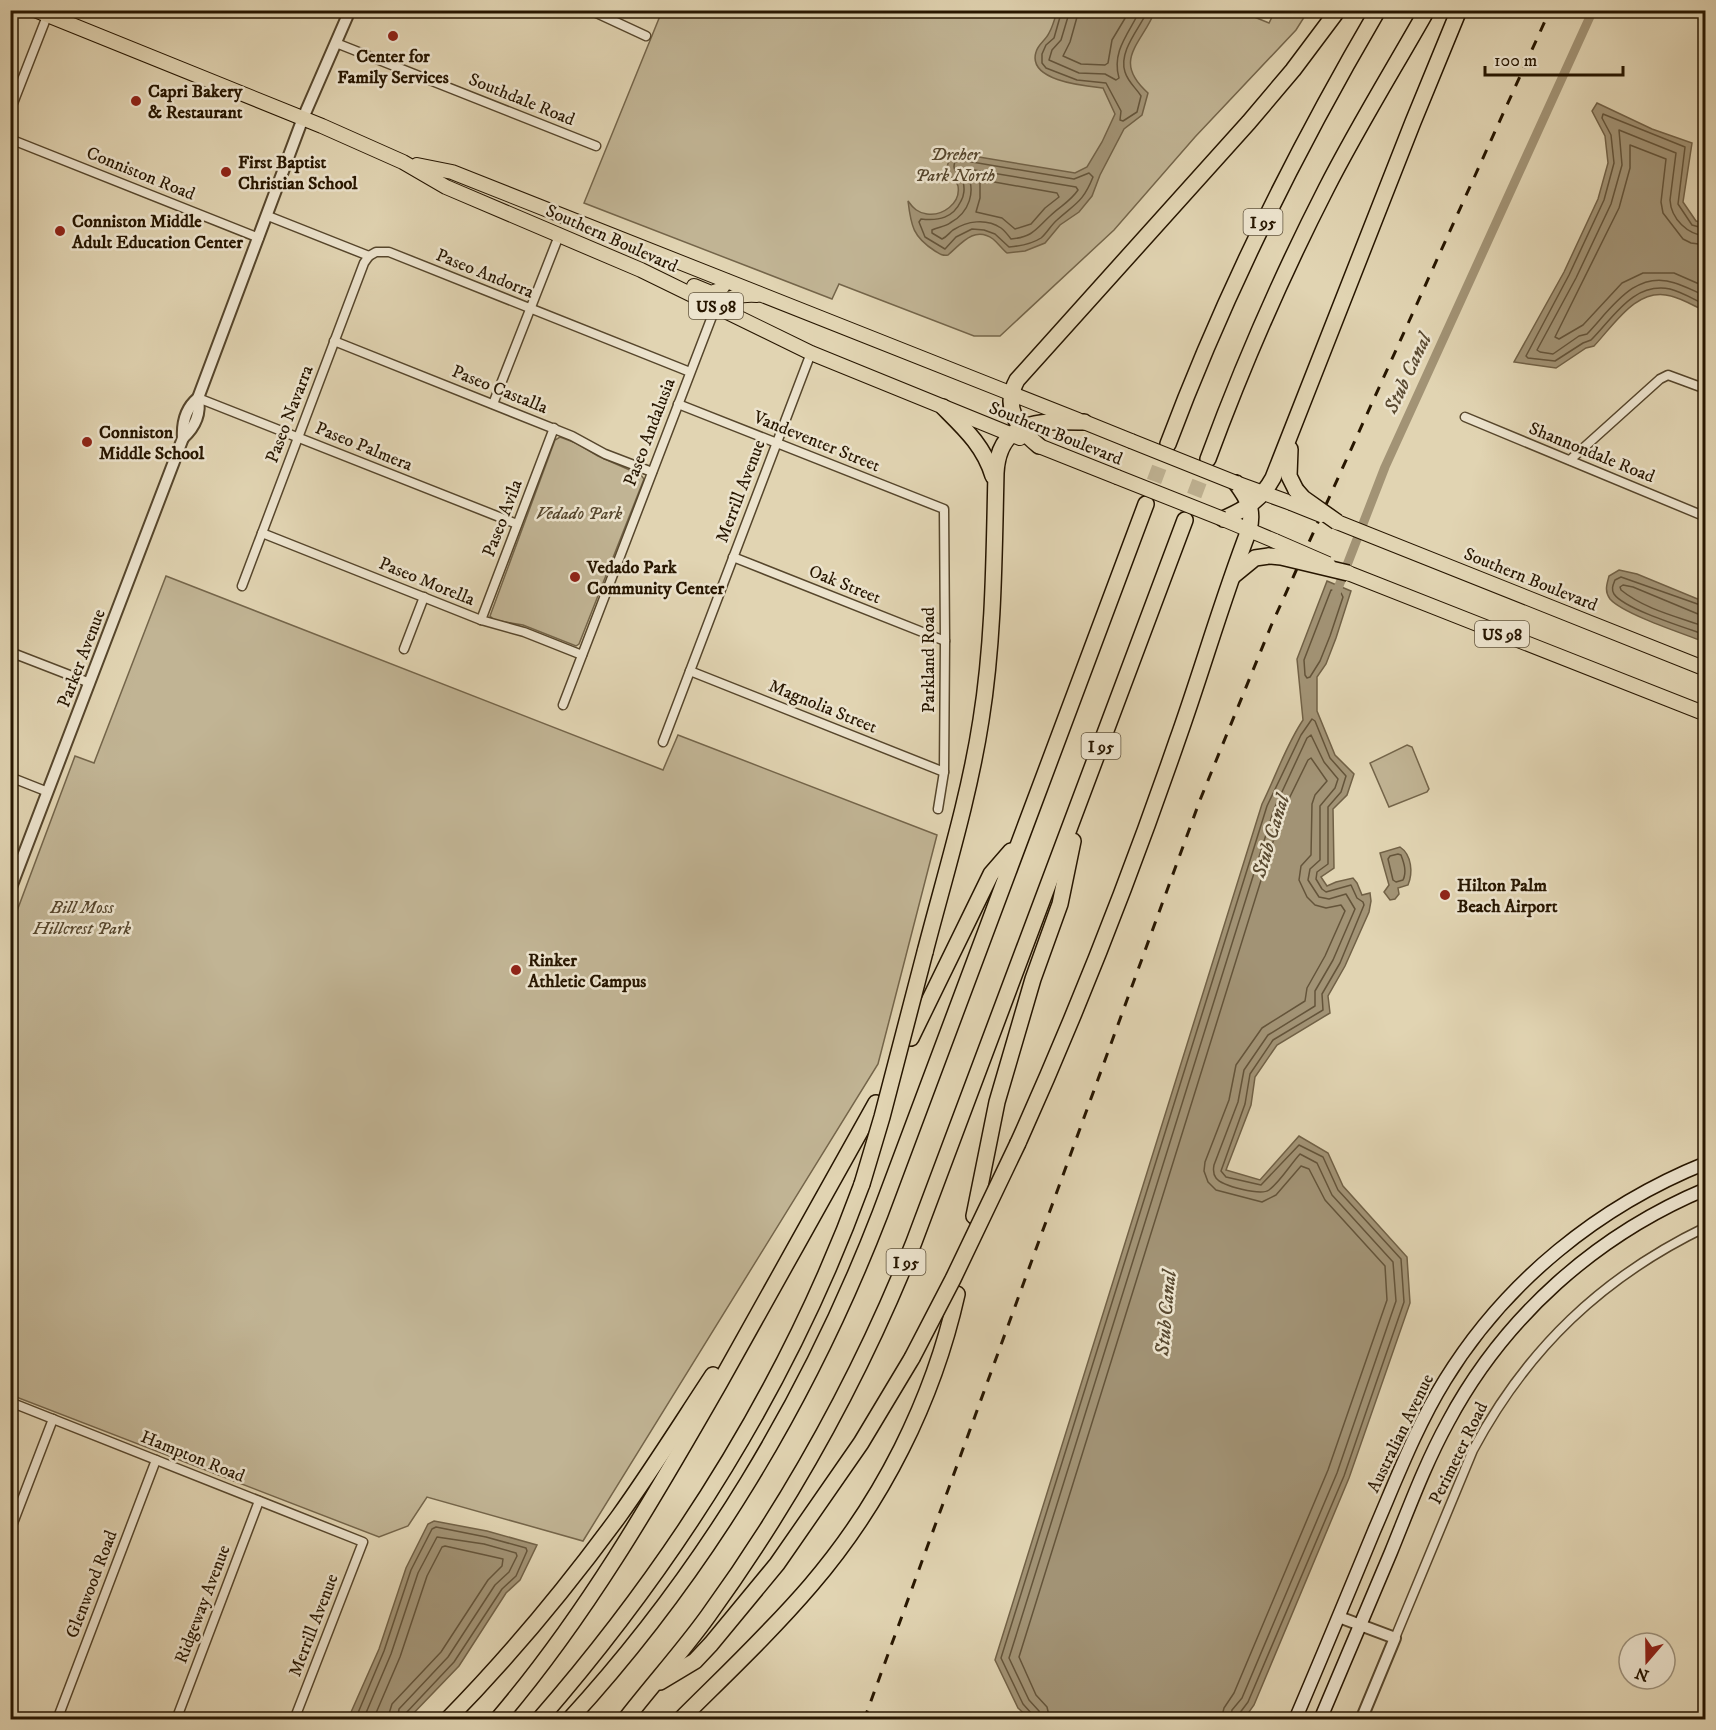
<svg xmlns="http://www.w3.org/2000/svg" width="1716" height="1730" viewBox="0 0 1716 1730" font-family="'IM FELL DW Pica',serif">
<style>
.green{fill:#c1b494;stroke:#74654a;stroke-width:1.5}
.water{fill:#a29375;stroke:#716146;stroke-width:1.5}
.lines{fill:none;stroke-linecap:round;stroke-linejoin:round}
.shore{stroke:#64543a;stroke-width:1.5}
.canal{stroke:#a29375;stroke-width:9}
.motorway-tunnel{stroke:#bcae8e;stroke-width:15;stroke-dasharray:15 8;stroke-linecap:butt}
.minor-casing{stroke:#56462c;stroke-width:11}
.tertiary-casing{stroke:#56462c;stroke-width:14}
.secondary-casing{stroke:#271600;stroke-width:15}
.primary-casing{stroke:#271600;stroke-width:16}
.trunk-casing{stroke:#271600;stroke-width:16}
.motorway-casing{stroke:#271600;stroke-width:18}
.minor{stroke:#ece3cd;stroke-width:8}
.tertiary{stroke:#ece3cd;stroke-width:10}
.secondary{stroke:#ece3cd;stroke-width:12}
.primary{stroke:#e1d4b2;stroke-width:14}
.trunk{stroke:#e1d4b2;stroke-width:14}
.motorway{stroke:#e1d4b2;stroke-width:15}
.rail{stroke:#271600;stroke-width:3;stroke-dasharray:10 10;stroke-linecap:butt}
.trunk-bridge-casing{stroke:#271600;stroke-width:16;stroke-linecap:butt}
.motorway-bridge-casing{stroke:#271600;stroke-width:18;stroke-linecap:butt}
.trunk-bridge{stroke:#e1d4b2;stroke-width:14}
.motorway-bridge{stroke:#e1d4b2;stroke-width:15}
.poi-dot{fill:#8f2418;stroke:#ece3cd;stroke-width:2}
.labels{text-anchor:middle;stroke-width:5;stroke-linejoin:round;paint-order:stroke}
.shield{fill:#ece3cd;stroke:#62543e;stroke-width:1.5}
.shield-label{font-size:16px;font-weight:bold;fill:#271600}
.poi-label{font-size:18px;font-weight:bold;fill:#271600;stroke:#ece3cd;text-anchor:start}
.street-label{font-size:18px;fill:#271600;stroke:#ece3cd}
.park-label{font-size:18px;font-style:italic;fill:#55452c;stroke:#ece3cd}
.water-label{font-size:20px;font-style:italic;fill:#58482f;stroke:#ece3cd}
</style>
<rect width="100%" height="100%" fill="#e1d4b2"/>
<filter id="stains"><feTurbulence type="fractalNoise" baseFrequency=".00333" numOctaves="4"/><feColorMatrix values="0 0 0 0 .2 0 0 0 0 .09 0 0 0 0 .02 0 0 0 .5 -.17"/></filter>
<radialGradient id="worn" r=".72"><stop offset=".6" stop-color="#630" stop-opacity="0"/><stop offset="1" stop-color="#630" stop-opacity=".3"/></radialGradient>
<g class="green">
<polygon points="1237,10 1269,23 1275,11 1308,11 1296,30 1195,137 1114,230 1000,336 974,336 839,284 832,299 584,203 662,11"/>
<polygon points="560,437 576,443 598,456 641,475 644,479 579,644 576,646 523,625 494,620 490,616 555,440"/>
<polygon points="166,576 663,770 678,735 937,835 878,1064 583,1541 427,1497 408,1526 379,1537 11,1395 11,927 75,756 94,763"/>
<polygon points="1407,745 1412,747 1429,789 1427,792 1389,807 1370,763"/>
</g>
<g class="water">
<path d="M 1057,11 L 1155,11 C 1142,44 1111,60 1148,93 L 1142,115 L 1124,129 L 1100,175 L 1092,196 L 1079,212 L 1060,225 L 1045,243 L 1025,251 L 1007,253 C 1002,249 998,243 993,239 C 974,225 960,245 948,255 C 942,256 940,254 935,251 C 913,237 911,226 908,201 C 913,208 918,213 927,214 C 942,216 961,204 958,186 C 956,180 949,176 947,171 C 946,166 949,161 951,157 L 961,154 L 1075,173 L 1087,167 L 1102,142 L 1115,114 L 1103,88 C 1085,86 1027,81 1036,52 C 1038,44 1046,40 1049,33 C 1053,26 1055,18 1057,11 Z"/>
<path d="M 1597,103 L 1652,129 L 1692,143 L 1683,202 L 1696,221 L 1705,223 L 1705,311 C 1694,306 1683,299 1671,296 C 1637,286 1614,325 1594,346 L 1586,348 L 1556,368 L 1514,362 L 1564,272 L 1598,199 L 1608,163 L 1605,136 L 1592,111 Z"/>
<path d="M 1619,570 L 1637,574 L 1705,602 L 1705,642 C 1684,634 1623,614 1610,599 C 1604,591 1607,584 1609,576 Z"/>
<path d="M 1327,581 L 1351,591 L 1336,638 L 1326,664 L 1317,677 L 1317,711 L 1335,755 L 1354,774 L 1347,795 L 1333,809 L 1334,868 L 1321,877 L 1327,886 L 1336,882 L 1353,878 L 1357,883 L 1362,895 L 1370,893 L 1371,901 L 1369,912 L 1345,966 L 1328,996 L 1330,1013 L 1277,1045 L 1255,1077 L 1251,1105 L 1226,1170 L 1260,1180 L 1299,1136 L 1328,1153 L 1343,1186 L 1407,1257 L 1410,1303 L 1349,1478 L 1254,1705 L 1244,1719 L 1030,1719 L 1018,1708 L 995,1660 L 1262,804 C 1276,776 1286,745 1303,720 L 1297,659 Z"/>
<path d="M 1400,847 C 1412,855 1413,873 1408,885 L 1398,888 L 1399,894 L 1395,899 L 1390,900 L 1384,892 L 1389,885 L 1380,853 Z"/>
<polygon points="434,1521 487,1531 537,1545 520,1580 506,1593 459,1666 408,1719 348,1719 379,1649 406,1568 428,1524"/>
</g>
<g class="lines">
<g class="shore">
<path d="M 1062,10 L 1054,38 L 1046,45 L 1042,54 L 1042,63 L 1046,68 L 1077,80 L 1106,83 L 1121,111 L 1120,120 L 1123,121 L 1137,112 L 1141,96 C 1136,88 1128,82 1125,72 C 1118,51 1140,28 1148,10"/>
<path d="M 1070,10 L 1061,40 L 1052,50 L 1049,60 L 1079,73 L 1105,74 L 1116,80 L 1119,78 C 1111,51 1130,32 1140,10"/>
<polyline points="1079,10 1070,42 1063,56 1081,64 1105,65 1108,63 1112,40 1130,10"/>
<path d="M 960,160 L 1074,179 L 1089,173 L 1093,177 C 1083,202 1076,203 1057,220 C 1051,225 1047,233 1041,238 C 1032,244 1020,246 1009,247 L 995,234 L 984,230 L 972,229 L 956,237 L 945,249 L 925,237 L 919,222 L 921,219 C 939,221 953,218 961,201 C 964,196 965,188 963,182 C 960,174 951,171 955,162 Z"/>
<path d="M 968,169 L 1076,187 L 1078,190 C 1070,202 1060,206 1050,216 C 1036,229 1033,237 1011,239 C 1008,235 1005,231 1001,228 C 986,218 967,221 953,230 C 949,233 947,237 942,239 L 932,233 L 932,230 C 937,227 945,227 950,223 C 969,213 977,191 966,172 Z"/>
<polygon points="983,180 1057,193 1059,197 1045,208 1031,224 1015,229 1002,218 976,212 980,198 980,183"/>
<path d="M 1706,229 L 1692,225 L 1678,204 L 1685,147 L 1603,114 L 1602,118 L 1611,135 L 1614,163 L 1604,200 L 1569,275 L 1526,356 L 1528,358 L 1555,361 L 1583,343 L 1591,340 C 1614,317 1633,282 1670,289 C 1682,292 1695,300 1706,305"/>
<path d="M 1706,236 C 1688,235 1671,219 1670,200 L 1676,153 L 1619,130 L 1622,165 L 1611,204 L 1576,278 L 1537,350 L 1540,352 L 1553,354 L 1579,336 L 1587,334 C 1611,309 1635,269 1675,283 C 1685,286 1696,292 1706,296"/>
<polyline points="1706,245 1691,243 1683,239 1663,213 1661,202 1666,159 1630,145 1630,168 1619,208 1555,337 1559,339 1583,325 1622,283 1643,273 1674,273 1706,287"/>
<polygon points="1331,590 1341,593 1343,597 1330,636 1320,661 1310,677 1307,678 1305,675 1304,660"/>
<path d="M 1706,607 L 1621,577 L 1615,580 C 1613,585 1611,589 1614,594 C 1624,609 1686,628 1706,635"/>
<path d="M 1706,615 L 1698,614 L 1633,587 L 1623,585 L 1620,587 L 1621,590 C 1644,609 1678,617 1706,627"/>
<path d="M 1398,854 L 1401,855 C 1404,863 1407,872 1403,880 L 1396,882 L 1393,880 L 1388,859 L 1390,856 Z"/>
<polyline points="355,1720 384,1651 411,1570 432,1529 436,1527 486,1537 526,1548 527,1551 516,1576 502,1589 454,1662 406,1713 404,1720"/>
<polyline points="363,1720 391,1654 418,1573 437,1537 484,1544 516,1553 517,1556 509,1572 495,1585 448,1657 399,1709 397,1720"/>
<polyline points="373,1720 400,1657 427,1576 442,1547 445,1546 503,1559 502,1566 488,1580 441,1652 392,1704 387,1720"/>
<polyline points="1033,1720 1032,1714 1023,1704 1001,1658 1267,806 1301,735 1312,719 1315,721 1330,758 1346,776 1341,792 1328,807 1328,864 1317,872 1316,879 1322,889 1326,892 1351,885 1357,898 1363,902 1364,905 1340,963 1322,994 1323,1010 1273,1040 1250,1074 1245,1104 1221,1171 1226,1177 1261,1185 1299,1145 1323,1157 1338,1190 1401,1259 1404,1302 1344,1476 1248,1702 1239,1714 1238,1720"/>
<path d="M 1041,1720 L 1039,1711 L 1029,1700 L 1009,1658 L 1274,809 L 1307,738 L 1311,735 L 1324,762 L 1338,779 L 1335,788 L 1320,806 L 1320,860 L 1310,869 L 1308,880 L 1319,897 L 1329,899 L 1346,894 L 1355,909 L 1333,960 L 1315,991 L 1315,1006 L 1268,1035 L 1244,1070 L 1238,1102 L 1214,1165 C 1213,1170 1213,1174 1216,1178 C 1222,1186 1261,1196 1269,1190 C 1280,1182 1290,1165 1300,1154 L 1317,1163 L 1332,1195 L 1393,1262 L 1396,1301 L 1337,1473 L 1242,1698 L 1232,1710 L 1230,1720"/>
<polyline points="1050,1720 1047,1707 1036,1695 1019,1657 1282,813 1308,760 1311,758 1327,781 1315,795 1312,804 1311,855 1301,866 1299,880 1307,897 1315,905 1326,908 1341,905 1345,911 1325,956 1307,988 1305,1001 1262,1028 1236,1065 1229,1100 1205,1162 1204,1171 1208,1182 1216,1190 1262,1202 1276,1195 1301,1166 1309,1169 1325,1200 1385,1266 1387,1300 1328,1470 1234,1693 1224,1708 1221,1720"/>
</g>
<polyline class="canal" points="1335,596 1385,467 1593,10"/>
<g class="motorway-tunnel">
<polyline points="1146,503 1168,444"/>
<polyline points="1186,517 1208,459"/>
</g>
<defs>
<g id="minor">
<polyline points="590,10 646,36"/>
<polyline points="336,43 596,146"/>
<polyline points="10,111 49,11"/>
<polyline points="1704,135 1706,136"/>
<polyline points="10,139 259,238"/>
<polyline points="268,216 369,256 376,252 389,252 690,372"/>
<polyline points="334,341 572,436 605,454 652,472"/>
<polyline points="198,398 517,524"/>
<polyline points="493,404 560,233"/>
<polyline points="678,404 944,509 945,641 944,772 938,809"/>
<polyline points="1465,417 1706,517"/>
<polyline points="1570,460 1660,379 1668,375 1706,389"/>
<polyline points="262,533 481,620 524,632 582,655"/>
<polyline points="733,557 945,641"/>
<polyline points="242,586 364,263 369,256"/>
<polyline points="481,620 554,428"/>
<polyline points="404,649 424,597"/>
<polyline points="10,652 90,683"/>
<polyline points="690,671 944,772"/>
<polyline points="563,705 716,306"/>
<polyline points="663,742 811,353"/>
<polyline points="10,777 48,792"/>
<polyline points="10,1402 363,1542 294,1720"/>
<polyline points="10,1531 53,1419"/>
<path d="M 1395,1638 L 1473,1450 C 1527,1349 1602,1277 1706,1227"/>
<polyline points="57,1720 156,1460"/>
<polyline points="176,1720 259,1501"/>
</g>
<g id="tertiary">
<path d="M 183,438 C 195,427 201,414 198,398"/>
<path d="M 10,890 L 183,438 C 182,422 186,408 198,398 L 303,118 L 350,10"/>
<polyline points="1339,1617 1395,1638 1361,1720"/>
</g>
<g id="secondary">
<path d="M 1295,1720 C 1322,1657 1348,1594 1374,1531 C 1396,1480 1416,1427 1445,1380 C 1506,1281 1599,1206 1706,1163"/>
<path d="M 1320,1720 C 1344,1664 1367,1608 1391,1552 C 1409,1508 1425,1464 1448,1422 C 1504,1317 1596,1235 1706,1189"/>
</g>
<g id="primary">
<polyline points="35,10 322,126 403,162 446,187 641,270 811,353 1020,438"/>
<polyline points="417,165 452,172 1078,420"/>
<polyline points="694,286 711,293 720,290 726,281"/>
<path d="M 716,306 C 729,297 740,294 757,295"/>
</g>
<g id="trunk">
<polyline points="1084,422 1131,441"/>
<polyline points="1039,446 1117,477"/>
<polyline points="1236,483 1291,503"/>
<polyline points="1223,519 1275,541"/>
<polyline points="1337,522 1706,669"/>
<polyline points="1348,573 1706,714"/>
</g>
<g id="motorway">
<path d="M 943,407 C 964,428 984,446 993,476"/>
<path d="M 1168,444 C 1225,292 1296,150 1378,10"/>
<path d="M 1039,446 C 1018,429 1002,407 1017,380 L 1249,122 L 1293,70 L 1338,10"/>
<polyline points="1290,449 1289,476 1296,490"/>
<path d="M 1208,459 C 1242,367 1281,277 1326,189 C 1357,128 1393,70 1427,10"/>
<path d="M 1223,519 C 1246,509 1261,500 1273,478 L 1413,122 L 1459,10"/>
<polyline points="1233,576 1255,558 1269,556"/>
<path d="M 925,952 C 945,875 969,798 981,720 C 994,639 994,556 996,473 C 999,418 1042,421 1084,422"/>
<polyline points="911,1038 991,874 1011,851"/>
<path d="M 1018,1143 C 1077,1012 1130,877 1177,741 C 1202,671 1222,600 1249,530 C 1254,510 1248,499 1236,483"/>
<polyline points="974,1216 997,1102 1033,979 1060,904 1073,841"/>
<polyline points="660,1682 695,1661 711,1644 777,1564 861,1443 912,1358"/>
<path d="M 447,1720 C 510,1656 567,1587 619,1516 C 652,1470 682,1422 713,1375"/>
<path d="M 497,1720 C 585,1617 652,1501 719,1384 C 771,1290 824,1197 876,1103"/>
<path d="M 539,1720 C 679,1559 789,1384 862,1184"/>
<path d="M 569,1720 C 704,1573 808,1400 880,1214 L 1146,504"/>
<path d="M 625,1720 C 652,1685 682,1652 708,1616 C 792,1500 861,1375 914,1242 L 1185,520"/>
<path d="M 680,1720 C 724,1676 770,1633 811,1585 C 882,1502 933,1401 957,1294"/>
</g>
</defs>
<use href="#minor" class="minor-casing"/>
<use href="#tertiary" class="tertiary-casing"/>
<use href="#secondary" class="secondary-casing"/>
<use href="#primary" class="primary-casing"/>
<use href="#trunk" class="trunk-casing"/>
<use href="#motorway" class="motorway-casing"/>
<use href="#minor" class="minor"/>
<use href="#tertiary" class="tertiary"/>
<use href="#secondary" class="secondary"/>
<use href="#primary" class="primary"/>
<use href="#trunk" class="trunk"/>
<use href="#motorway" class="motorway"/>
<polyline class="rail" points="864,1720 1200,800 1271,626 1550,10"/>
<defs>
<g id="trunk-bridge">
<polyline points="1131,441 1236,483"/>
<polyline points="1117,477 1223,519"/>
<polyline points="1291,503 1321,515"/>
<polyline points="1275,541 1328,564"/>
</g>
<g id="motorway-bridge">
<polyline points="1296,490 1303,498 1337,522"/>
<polyline points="1269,556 1281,557 1348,573"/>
<polyline points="862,1184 882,1117 925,952"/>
<polyline points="912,1358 953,1279 1018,1143"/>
</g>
</defs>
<use href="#trunk-bridge" class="trunk-bridge-casing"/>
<use href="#motorway-bridge" class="motorway-bridge-casing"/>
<use href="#trunk-bridge" class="trunk-bridge"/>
<use href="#motorway-bridge" class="motorway-bridge"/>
</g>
<g class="poi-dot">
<circle cx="393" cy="36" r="6"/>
<circle cx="136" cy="101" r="6"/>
<circle cx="226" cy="172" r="6"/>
<circle cx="60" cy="231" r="6"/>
<circle cx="87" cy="442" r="6"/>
<circle cx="575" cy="577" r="6"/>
<circle cx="1445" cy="895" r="6"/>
<circle cx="516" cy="970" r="6"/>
</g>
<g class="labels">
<g class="shield">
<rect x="1243.5" y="209" width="39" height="26" rx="4.5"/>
<rect x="689" y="293" width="54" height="26" rx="4.5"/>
<rect x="1475" y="621" width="54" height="26" rx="4.5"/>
<rect x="1081.5" y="733" width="39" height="26" rx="4.5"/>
<rect x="886.5" y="1249" width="39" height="26" rx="4.5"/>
</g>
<g class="shield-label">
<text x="1263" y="228">I 95</text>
<text x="716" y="312">US 98</text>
<text x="1502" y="640">US 98</text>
<text x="1101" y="752">I 95</text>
<text x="906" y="1268">I 95</text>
</g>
<g class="poi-label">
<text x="393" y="62" text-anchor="middle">Center for<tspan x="393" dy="21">Family Services</tspan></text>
<text x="148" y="97">Capri Bakery<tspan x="148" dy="21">&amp; Restaurant</tspan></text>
<text x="238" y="168">First Baptist<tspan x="238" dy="21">Christian School</tspan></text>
<text x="72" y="227">Conniston Middle<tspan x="72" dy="21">Adult Education Center</tspan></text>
<text x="99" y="438">Conniston<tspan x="99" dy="21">Middle School</tspan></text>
<text x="587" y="573">Vedado Park<tspan x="587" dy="21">Community Center</tspan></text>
<text x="1457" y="891">Hilton Palm<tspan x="1457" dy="21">Beach Airport</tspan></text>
<text x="528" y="966">Rinker<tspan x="528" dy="21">Athletic Campus</tspan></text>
</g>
<g class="street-label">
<text transform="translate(522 99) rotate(22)" y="6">Southdale Road</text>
<text transform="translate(141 173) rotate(22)" y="6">Conniston Road</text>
<text transform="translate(612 238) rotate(24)" y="6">Southern Boulevard</text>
<text transform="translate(485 273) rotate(22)" y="6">Paseo Andorra</text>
<text transform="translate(500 389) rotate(22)" y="6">Paseo Castalla</text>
<text transform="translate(289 414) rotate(-69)" y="6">Paseo Navarra</text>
<text transform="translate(649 432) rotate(-69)" y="6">Paseo Andalusia</text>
<text transform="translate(1056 433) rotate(22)" y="6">Southern Boulevard</text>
<text transform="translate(817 441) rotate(22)" y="6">Vandeventer Street</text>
<text transform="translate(364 446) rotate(22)" y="6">Paseo Palmera</text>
<text transform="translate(1592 452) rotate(22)" y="6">Shannondale Road</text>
<text transform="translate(740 491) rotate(-69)" y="6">Merrill Avenue</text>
<text transform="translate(502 518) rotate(-69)" y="6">Paseo Avila</text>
<text transform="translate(1531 579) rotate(22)" y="6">Southern Boulevard</text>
<text transform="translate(427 581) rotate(22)" y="6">Paseo Morella</text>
<text transform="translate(845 584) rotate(22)" y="6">Oak Street</text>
<text transform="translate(81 658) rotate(-69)" y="6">Parker Avenue</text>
<text transform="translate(928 660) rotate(-90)" y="6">Parkland Road</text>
<text transform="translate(823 706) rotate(22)" y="6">Magnolia Street</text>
<text transform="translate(1400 1433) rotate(-64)" y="6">Australian Avenue</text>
<text transform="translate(1458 1453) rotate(-64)" y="6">Perimeter Road</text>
<text transform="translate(193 1456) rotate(22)" y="6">Hampton Road</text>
<text transform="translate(91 1584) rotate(-69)" y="6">Glenwood Road</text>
<text transform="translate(202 1604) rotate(-69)" y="6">Ridgeway Avenue</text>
<text transform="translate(313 1625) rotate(-69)" y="6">Merrill Avenue</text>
</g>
<g class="park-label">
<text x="955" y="160">Dreher<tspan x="955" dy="21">Park North</tspan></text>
<text x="579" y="519">Vedado Park</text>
<text x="82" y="913">Bill Moss<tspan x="82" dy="21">Hillcrest Park</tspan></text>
</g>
<g class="water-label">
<text transform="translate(1407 373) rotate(-65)" y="7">Stub Canal</text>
<text transform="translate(1270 836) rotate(-73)" y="7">Stub Canal</text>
<text transform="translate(1165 1313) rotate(-85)" y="7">Stub Canal</text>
</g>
</g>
<rect width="1716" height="1730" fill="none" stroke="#e1d4b2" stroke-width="36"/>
<rect x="12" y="12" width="1692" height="1706" fill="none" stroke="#271600" stroke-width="3"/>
<rect x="18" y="18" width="1680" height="1694" fill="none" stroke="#271600" stroke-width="1.5"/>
<g transform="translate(1647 1661) rotate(200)"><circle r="28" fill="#ece3cd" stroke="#9d917b" stroke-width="1.5"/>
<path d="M0-4.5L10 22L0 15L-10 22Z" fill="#8f2418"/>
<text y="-9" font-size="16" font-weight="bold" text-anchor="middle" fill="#271600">N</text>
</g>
<path d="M1485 66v9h138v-9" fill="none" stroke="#271600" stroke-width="3"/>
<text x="1494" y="66" font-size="18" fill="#271600" stroke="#ece3cd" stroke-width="4.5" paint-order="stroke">100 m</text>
<rect width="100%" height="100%" filter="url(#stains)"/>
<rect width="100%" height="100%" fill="url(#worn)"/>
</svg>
